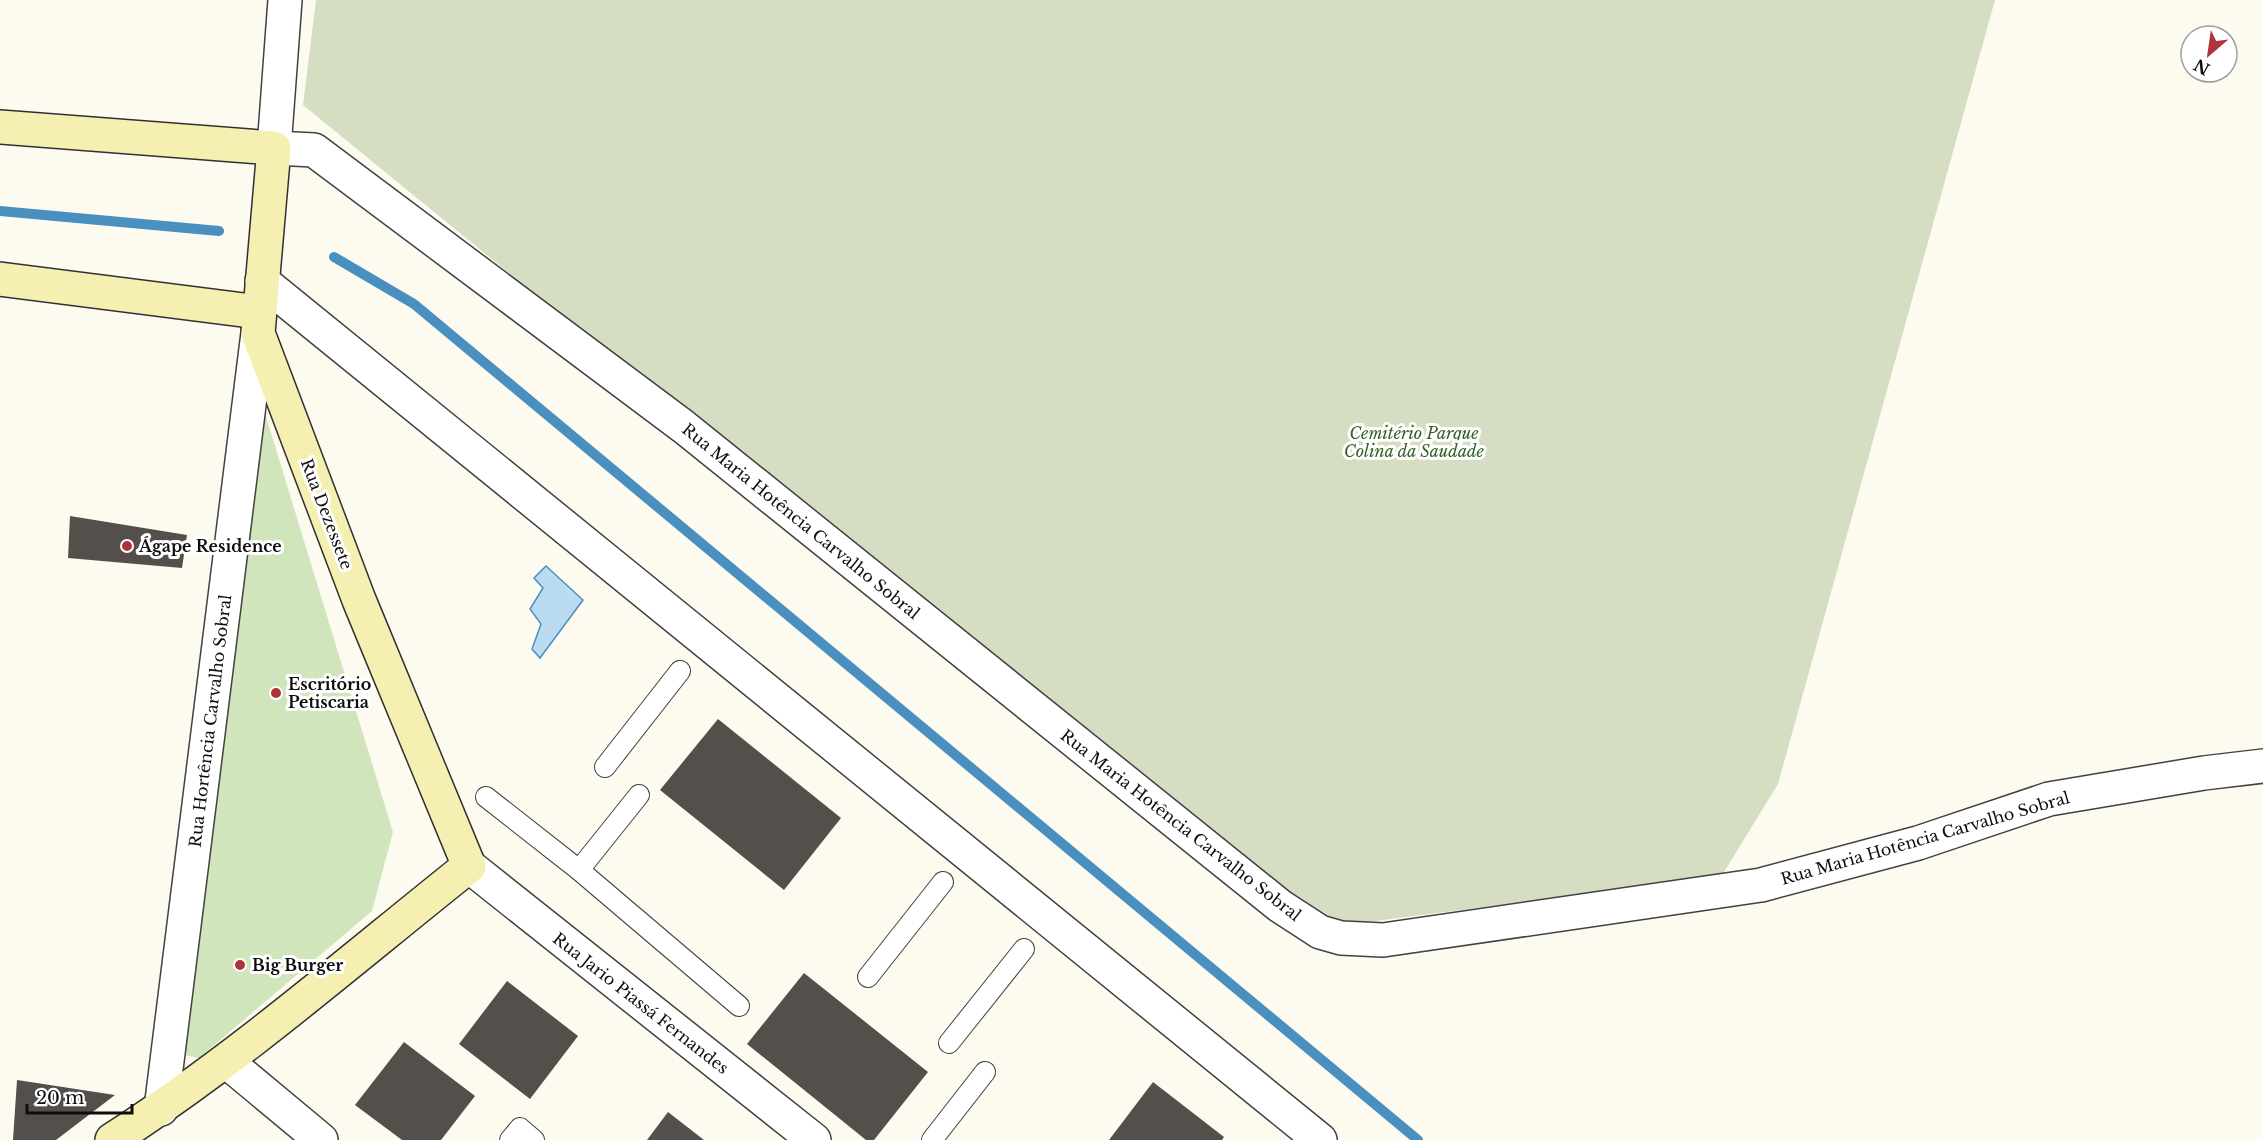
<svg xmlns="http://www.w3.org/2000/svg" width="2263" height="1140" viewBox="0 0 2263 1140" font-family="'Libre Baskerville',serif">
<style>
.green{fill:#d1e5bd}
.cemetery{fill:#d5dec3}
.water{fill:#badbf0;stroke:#498fbf;stroke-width:1.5}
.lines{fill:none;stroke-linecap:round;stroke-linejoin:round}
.stream{stroke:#498fbf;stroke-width:10}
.building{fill:#554f4b}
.lane-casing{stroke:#414141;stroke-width:22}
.street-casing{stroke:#414141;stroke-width:36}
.secondary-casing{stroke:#303030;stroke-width:36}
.lane{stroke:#fff;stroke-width:20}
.street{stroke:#fff;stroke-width:33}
.secondary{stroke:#f6efb2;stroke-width:33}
.poi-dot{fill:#af343a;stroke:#fff;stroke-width:2}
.labels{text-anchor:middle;stroke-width:6;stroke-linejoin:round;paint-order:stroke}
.park-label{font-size:16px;font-style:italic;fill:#315f25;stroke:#fff}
.street-label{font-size:16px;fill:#0e0e0e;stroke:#fff}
.poi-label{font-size:16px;font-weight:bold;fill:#0e0e0e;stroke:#fff;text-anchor:start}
</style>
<rect width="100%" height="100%" fill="#fdfbf0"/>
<polygon class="green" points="260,397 393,832 372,911 199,1058 180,1054"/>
<polygon class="cemetery" points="316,0 1995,0 1778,784 1721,877 1312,929 303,105"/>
<polygon class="water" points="546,566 583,600 540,658 532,649 541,624 530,609 543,588 534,578"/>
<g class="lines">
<g class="stream">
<polyline points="0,211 219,231"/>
<polyline points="334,257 414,304 1418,1140"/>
</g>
</g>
<g class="building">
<polygon points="70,516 187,535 182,568 68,558"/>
<polygon points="718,719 841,818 784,890 660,790"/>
<polygon points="804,973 928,1072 874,1140 866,1140 747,1044"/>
<polygon points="507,981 578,1036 530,1099 459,1044"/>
<polygon points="404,1042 475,1096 441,1140 402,1140 355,1105"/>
<polygon points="17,1080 115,1095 56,1140 13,1140"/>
<polygon points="1153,1082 1224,1137 1222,1140 1109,1140"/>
<polygon points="668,1112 704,1140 647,1140"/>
</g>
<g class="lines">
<defs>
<g id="lane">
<polyline points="605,767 680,671"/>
<polyline points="486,797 579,870 639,795"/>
<polyline points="579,870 739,1006"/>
<polyline points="868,977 943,882"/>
<polyline points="949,1043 1024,949"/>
<polyline points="510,1140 520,1128 534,1140"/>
<polyline points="932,1140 985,1072"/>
</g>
<g id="street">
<polyline points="285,0 274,148 314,150 684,427 1280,906 1320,932 1341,938 1383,940 1761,885 1918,843 2049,799 2204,773 2263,766"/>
<polyline points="262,281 1320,1140"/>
<polyline points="469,866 814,1140"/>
<polyline points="226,1061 321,1140"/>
<polyline points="161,1109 258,333"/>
</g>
<g id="secondary">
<path d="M 0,127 L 274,148 L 258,333 L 359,600 L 469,866 C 352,959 238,1059 112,1140"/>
<polyline points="0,279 259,312"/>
</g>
</defs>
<use href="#lane" class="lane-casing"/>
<use href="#street" class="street-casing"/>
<use href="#secondary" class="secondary-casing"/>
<use href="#lane" class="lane"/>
<use href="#street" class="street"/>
<use href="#secondary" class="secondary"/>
</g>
<g class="poi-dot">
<circle cx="127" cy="546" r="6"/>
<circle cx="276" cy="693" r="6"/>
<circle cx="240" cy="965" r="6"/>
</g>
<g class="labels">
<g class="park-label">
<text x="1414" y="439">Cemitério Parque<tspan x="1414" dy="18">Colina da Saudade</tspan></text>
</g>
<g class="street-label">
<text transform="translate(327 514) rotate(69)" y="6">Rua Dezessete</text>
<text transform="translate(801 521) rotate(39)" y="6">Rua Maria Hotência Carvalho Sobral</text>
<text transform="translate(210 721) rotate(-83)" y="6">Rua Hortência Carvalho Sobral</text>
<text transform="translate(1181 825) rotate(38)" y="6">Rua Maria Hotência Carvalho Sobral</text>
<text transform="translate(1925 838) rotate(-16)" y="6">Rua Maria Hotência Carvalho Sobral</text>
<text transform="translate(641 1003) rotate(38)" y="6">Rua Jario Piassá Fernandes</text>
</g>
<g class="poi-label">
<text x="139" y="552">Ágape Residence</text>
<text x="288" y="690">Escritório<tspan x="288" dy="18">Petiscaria</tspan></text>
<text x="252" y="971">Big Burger</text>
</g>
</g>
<g transform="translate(2209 54) rotate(209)"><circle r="28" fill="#ffffff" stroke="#9f9f9f" stroke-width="1.5"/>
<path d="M0-4.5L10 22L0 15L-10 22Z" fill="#af343a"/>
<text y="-9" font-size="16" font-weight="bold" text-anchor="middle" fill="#0e0e0e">N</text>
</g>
<path d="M27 1104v9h105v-9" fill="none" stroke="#0e0e0e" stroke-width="3"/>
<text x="36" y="1104" font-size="18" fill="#0e0e0e" stroke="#ffffff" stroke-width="4.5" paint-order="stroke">20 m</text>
</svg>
